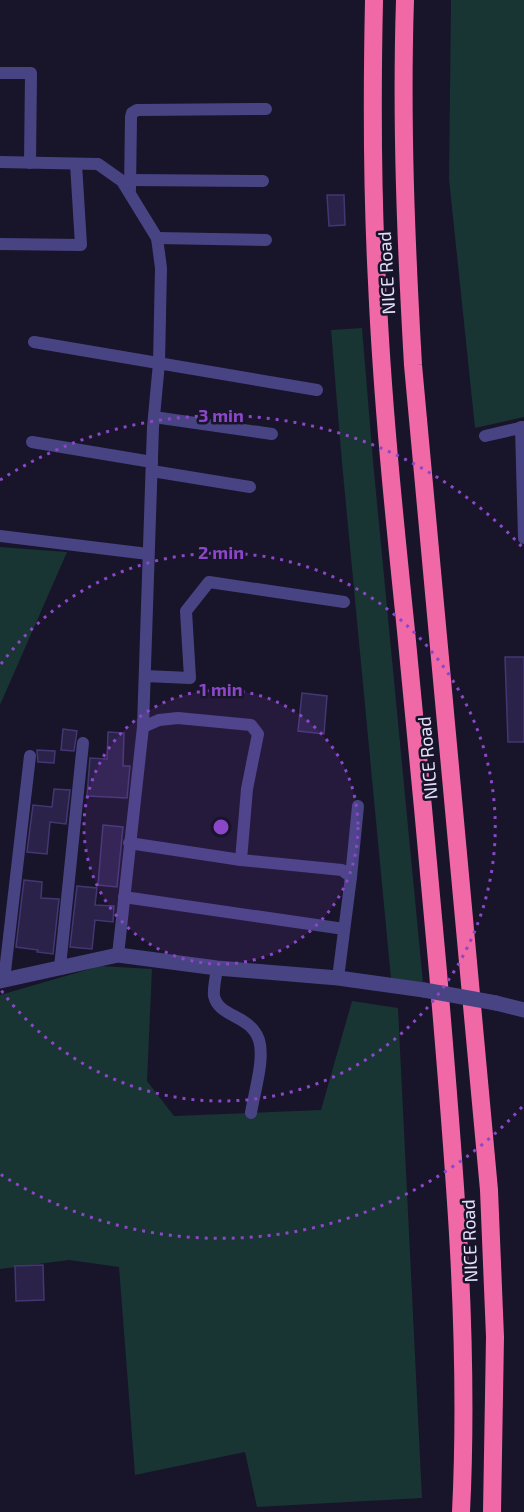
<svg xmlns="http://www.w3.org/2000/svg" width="524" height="1512" viewBox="0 0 524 1512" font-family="'Exo 2',sans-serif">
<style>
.green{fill:#183433}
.building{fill:#2b2249;stroke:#443673;stroke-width:1.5}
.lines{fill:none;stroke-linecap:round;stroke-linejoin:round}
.minor{stroke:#484484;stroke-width:12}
.tertiary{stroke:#484484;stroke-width:15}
.motorway{stroke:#f068a6;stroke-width:18}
.tertiary-bridge{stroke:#484484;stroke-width:15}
.ring{fill:none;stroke:#8b47c8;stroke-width:3;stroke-dasharray:3 6}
.labels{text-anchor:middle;stroke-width:5;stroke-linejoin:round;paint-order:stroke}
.street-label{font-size:18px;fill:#e4e0fc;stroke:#18142a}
.centre{fill:#8b47c8;stroke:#18142a;stroke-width:3}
.ring-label{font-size:18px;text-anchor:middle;font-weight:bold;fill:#8b47c8;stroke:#18142a;stroke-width:5;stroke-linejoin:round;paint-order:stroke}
</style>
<rect width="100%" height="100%" fill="#18142a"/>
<g class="green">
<polygon points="451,0 524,0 524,417 475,428 449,179"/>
<polygon points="362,328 373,461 423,983 391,979 342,463 331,330"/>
<polygon points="0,547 67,552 0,705"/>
<polygon points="100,966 152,969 147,1081 174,1116 321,1110 352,1001 398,1008 422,1498 257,1507 245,1452 135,1475 119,1267 69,1260 0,1269 0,995"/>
</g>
<g class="building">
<polygon points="327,195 344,195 345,225 329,226"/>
<polygon points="505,657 524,657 524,742 508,742"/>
<polygon points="302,693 327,696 324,734 298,731"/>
<polygon points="63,729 77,731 74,751 61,750"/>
<polygon points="108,732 124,733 123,766 130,766 127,798 87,796 90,758 107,759"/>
<polygon points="37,750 55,751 54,763 38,762"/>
<polygon points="54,789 70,790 66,824 50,822 47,854 27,852 33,805 52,807"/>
<polygon points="103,825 123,827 117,887 98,885"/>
<polygon points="24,880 42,882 41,898 59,899 53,954 37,952 38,950 16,947"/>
<polygon points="77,886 97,888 95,905 114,906 113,922 95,920 92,949 70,947"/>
<polygon points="43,1265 44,1300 16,1301 15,1266"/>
</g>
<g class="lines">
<g class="minor">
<polyline points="0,73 31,73 30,163"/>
<polyline points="0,162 98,164 122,181 157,238 161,268 159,363 153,427 143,727 118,955"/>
<polyline points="130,180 263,181"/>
<polyline points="130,190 131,117 132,113 137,110 266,109"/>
<polyline points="157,238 266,240"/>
<polyline points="0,244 81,245 76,164"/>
<polyline points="34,342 317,390"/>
<polyline points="154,417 272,434"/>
<polyline points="521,427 524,538"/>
<polyline points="485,436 524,427"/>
<polyline points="32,442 152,462"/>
<polyline points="152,471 250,487"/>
<polyline points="0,536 148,554"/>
<polyline points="145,676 190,678 186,611 209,582 344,602"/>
<polyline points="143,727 159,720 178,718 251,725 258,734 247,789 241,860 342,870 351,877 338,978"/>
<polyline points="129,843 241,860"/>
<polyline points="351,877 358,806"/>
<polyline points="124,897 344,929"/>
<polyline points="60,967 83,743"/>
<path d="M 217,968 C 216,977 213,988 214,996 C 219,1018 250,1014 259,1040 C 265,1059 254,1093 251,1113"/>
<polyline points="4,980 30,756"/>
</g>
<g class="tertiary">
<polyline points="0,981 118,955 217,968 338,978 424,990"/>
<polyline points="496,1003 524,1010"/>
</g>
<g class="motorway">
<path d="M 374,0 C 372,94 372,188 377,282 C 382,398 394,515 406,631 C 417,745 428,858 438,972 C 453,1152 470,1332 461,1512"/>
<path d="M 405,0 C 401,122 406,243 413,365 L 489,1190 L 495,1337 L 492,1512"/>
</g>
<polyline class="tertiary-bridge" points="424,990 496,1003"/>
</g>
<circle cx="221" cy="827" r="137" fill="#8b47c8" fill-opacity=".12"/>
<g class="ring">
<circle cx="221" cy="827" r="137"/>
<path d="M1 664A274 274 0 1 1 1 990"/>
<path d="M522 1107A411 411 0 0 1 0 1174M0 480A411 411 0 0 1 522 547"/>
</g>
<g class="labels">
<g class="street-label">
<text transform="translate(387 273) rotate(-93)" y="6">NICE Road</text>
<text transform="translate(428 758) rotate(-95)" y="6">NICE Road</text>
<text transform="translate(470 1241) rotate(-92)" y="6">NICE Road</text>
</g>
</g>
<circle cx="221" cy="827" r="9" class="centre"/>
<g class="ring-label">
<text x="221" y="422">3 min</text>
<text x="221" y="559">2 min</text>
<text x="221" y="696">1 min</text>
</g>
</svg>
